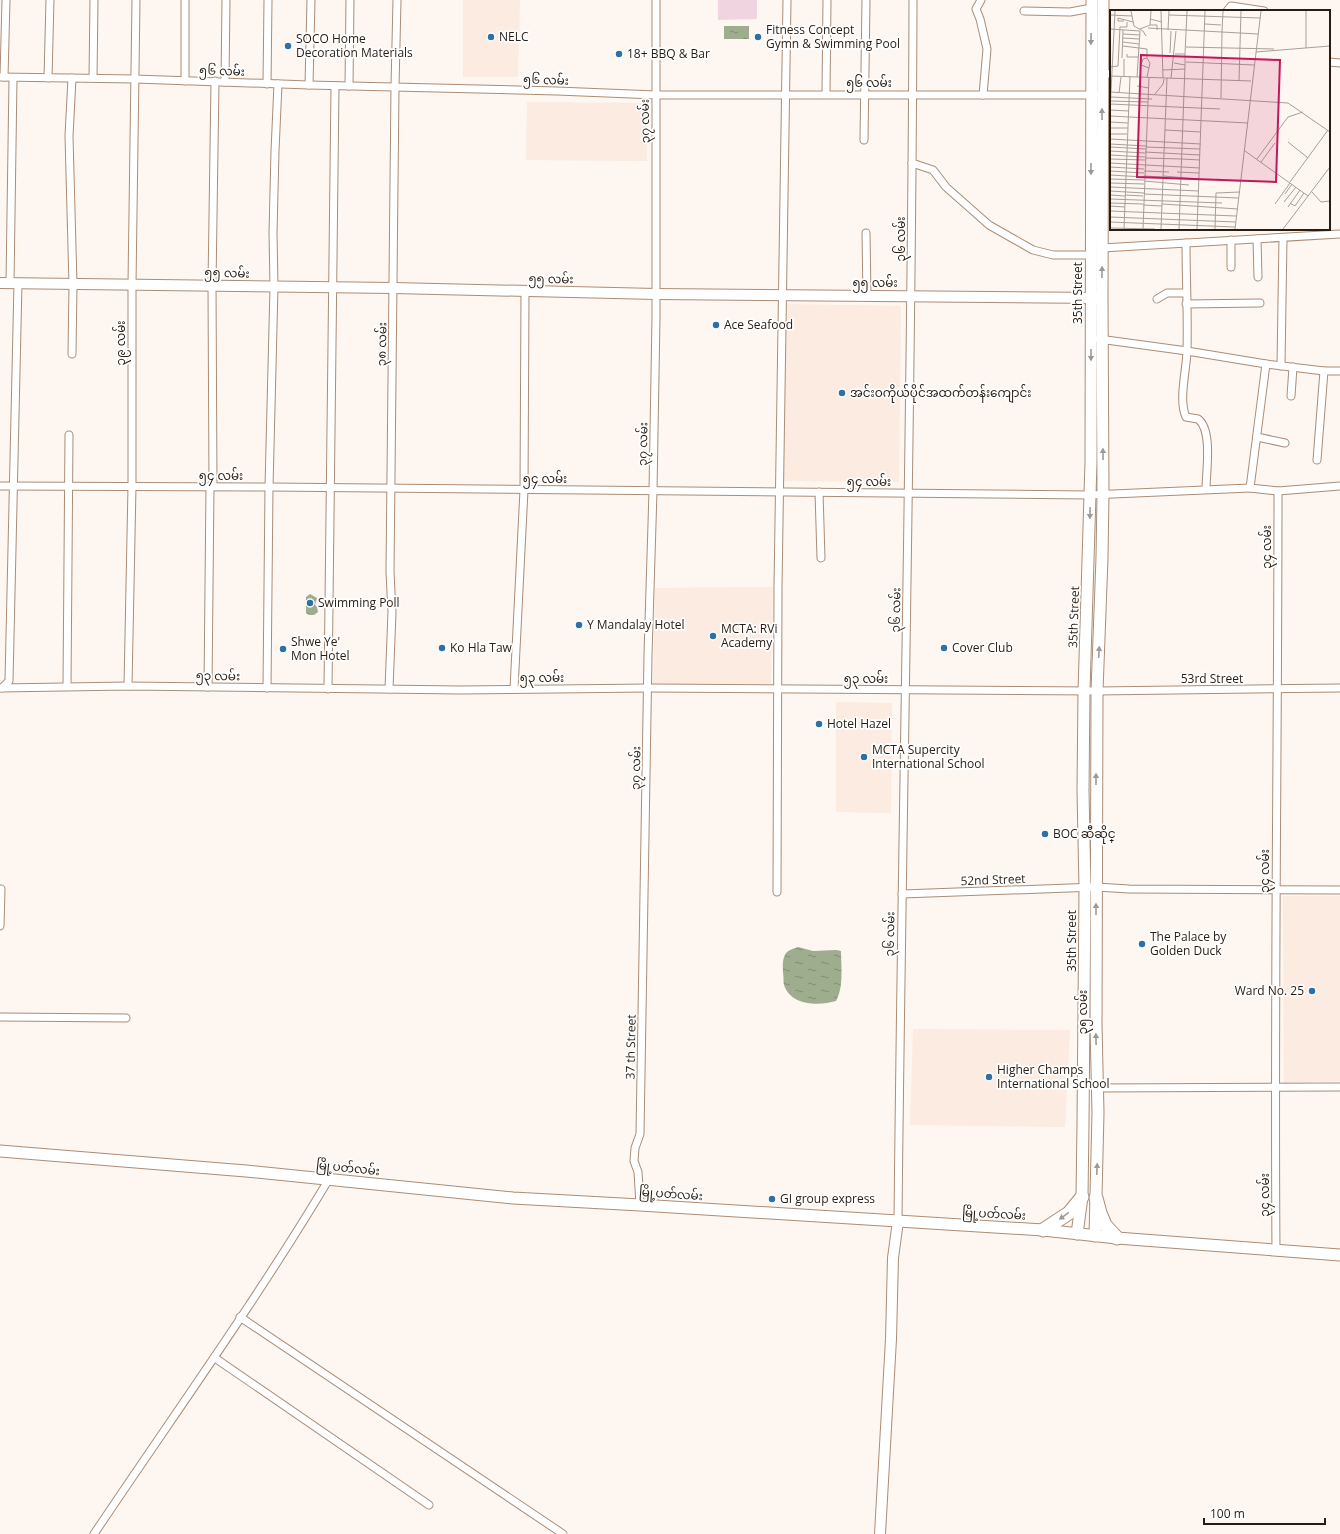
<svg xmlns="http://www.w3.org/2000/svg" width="1340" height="1534" viewBox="0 0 1340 1534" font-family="'Open Sans','Noto Sans Myanmar',sans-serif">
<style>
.built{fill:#fbebe0}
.pitch{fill:#f0d5e1}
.water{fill:url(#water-ripples)}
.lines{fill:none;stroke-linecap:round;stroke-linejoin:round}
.street-casing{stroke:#ab8d76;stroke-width:9}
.secondary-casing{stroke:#ab8d76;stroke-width:12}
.primary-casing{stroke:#ab8d76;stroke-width:13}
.highway-casing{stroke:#ab8d76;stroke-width:15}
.street{stroke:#fff;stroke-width:7}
.secondary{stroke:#fff;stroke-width:10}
.primary{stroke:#fff;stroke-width:11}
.highway{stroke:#fff;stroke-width:13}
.oneway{fill:#9e9995}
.poi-dot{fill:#2d70a6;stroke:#fff;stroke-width:1.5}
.labels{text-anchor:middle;stroke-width:3.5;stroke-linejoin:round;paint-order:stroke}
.poi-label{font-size:12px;fill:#281c13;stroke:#fff;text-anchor:start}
.street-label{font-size:12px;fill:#281c13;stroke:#fff}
.inset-road{fill:none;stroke:#a89f98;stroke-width:1}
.view{fill:#c2185b;fill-opacity:0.15;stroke:#c2185b;stroke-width:2}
.inset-edge{fill:none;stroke:#281c13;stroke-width:2}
</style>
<defs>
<pattern id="water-ripples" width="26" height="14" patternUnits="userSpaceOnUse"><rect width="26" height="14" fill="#9fad8f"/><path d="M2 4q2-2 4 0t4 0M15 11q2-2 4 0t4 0" fill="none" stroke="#828c74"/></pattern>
</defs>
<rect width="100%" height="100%" fill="#fdf6f1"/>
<g class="built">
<polygon points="463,0 520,0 518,77 463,77"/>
<polygon points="527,102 647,103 647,161 526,160"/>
<polygon points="784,304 901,306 899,482 782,481"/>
<polygon points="773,587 771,684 653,685 655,588"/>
<polygon points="836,702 892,703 891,813 836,812"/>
<polygon points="1283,896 1340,896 1340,1081 1284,1083"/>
<polygon points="913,1029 1070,1030 1065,1127 910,1125"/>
</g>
<polygon class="pitch" points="718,0 757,0 757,19 718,20"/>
<g class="water">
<rect x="724" y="26" width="25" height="13"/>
<polygon points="310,594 317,598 315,605 317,607 318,612 314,615 309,615 306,613 306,597"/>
<path d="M 798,947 L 813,951 L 836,950 L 841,951 C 841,967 844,987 836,1001 C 819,1006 791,1006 784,985 C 783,982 784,977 783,973 C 783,968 782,960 785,955 C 787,950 793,949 798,947 Z"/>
</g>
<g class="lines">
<defs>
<g id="street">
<polyline points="185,0 185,81"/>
<polyline points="981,0 976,9 980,19 987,49 983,95"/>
<polyline points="1024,11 1070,12 1092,8"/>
<polyline points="1227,11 1231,6 1264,11"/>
<polyline points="1329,62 1340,63"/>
<polyline points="1102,73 1111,74"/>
<polyline points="0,77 135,79 309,85 557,91 656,95 1096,95"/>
<polyline points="4,77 6,0"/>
<polyline points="48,78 50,0"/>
<polyline points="93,78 94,0"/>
<polyline points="225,82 226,0"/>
<polyline points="267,84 268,0"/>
<polyline points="309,85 311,0"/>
<polyline points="349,86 350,0"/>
<polyline points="826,94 827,0"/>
<polyline points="864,140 866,0"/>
<polyline points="912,163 933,170 946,187 989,225 1033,250 1053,255 1091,255"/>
<polyline points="866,233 867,296"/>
<polyline points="1257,239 1258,277"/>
<polyline points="1231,240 1231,267"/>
<path d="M 1186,243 C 1186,279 1188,314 1187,350 C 1187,368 1178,400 1186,417 L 1198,419 C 1213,430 1206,472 1206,489"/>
<polyline points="1102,248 1340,234"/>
<polyline points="10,283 13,78"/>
<polyline points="1157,299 1167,293 1186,293"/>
<polyline points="1186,304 1260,303"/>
<polyline points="1099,339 1187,351 1266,364 1324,371 1340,371"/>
<polyline points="72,354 73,285 69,136 72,78"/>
<polyline points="1266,364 1250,488 1278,491 1340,486"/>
<polyline points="1281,366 1283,238"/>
<polyline points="1291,396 1293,367"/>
<polyline points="1257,437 1285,443"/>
<polyline points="1317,460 1324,371"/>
<polyline points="0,486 269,487 1090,495 1250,488"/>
<polyline points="213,487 212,285 215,81"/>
<polyline points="819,492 821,558"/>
<polyline points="67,686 69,435"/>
<polyline points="128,686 132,486 132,284 136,0"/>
<polyline points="208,687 210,487"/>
<polyline points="0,688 128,686 461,690 649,688 1097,691 1340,688"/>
<polyline points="2,688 9,681 18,283"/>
<polyline points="267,688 269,487 274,287 273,233 275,151 278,84"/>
<polyline points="328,689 335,86"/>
<polyline points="389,689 392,612 390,572 395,87 397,0"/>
<polyline points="514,689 524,490 525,292"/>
<polyline points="777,892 778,587 787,0"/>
<polyline points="902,894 1096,887 1129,889 1340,890"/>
<polyline points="0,926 1,889"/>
<polyline points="0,1017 126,1018"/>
<polyline points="1097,1088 1340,1087"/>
<polyline points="640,1205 638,1172 634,1161 635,1148 640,1134 648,655 653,491 656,317 656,0"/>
<path d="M 898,1221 C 902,814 912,407 913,0"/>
<path d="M 1276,1250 C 1274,997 1278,744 1278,491"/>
<polyline points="240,1317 563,1534"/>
<polyline points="215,1358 429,1505"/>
<path d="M 94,1534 C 173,1416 256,1301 329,1179"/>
</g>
<g id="secondary">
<polyline points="0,283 393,288 656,294 1100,298"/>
<polyline points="880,1534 891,1339 893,1258 898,1221"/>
</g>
<g id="primary">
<polyline points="0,1151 246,1171 513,1198 640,1205 1043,1230 1117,1238 1340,1255"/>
<polyline points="1077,1234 1082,1197 1083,1124 1085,888 1083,791 1084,691 1091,462 1092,0"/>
<polyline points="1095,1236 1098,1113 1096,1025 1097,691 1102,558 1103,493 1102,298 1103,0"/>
</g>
<g id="highway">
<polyline points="1096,1198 1100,1213 1105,1225 1117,1238"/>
<polyline points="1043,1230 1069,1213 1082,1197"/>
</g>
</defs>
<use href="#street" class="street-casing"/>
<use href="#secondary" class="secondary-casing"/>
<use href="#primary" class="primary-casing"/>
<use href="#highway" class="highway-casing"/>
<use href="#street" class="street"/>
<use href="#secondary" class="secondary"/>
<use href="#primary" class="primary"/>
<use href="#highway" class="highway"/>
</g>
<defs><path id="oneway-solid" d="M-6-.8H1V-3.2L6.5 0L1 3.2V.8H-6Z"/></defs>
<g class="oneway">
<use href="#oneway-solid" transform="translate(1091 39) rotate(91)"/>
<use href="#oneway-solid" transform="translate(1102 114) rotate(-91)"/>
<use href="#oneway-solid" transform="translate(1091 169) rotate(90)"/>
<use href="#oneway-solid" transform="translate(1102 272) rotate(-89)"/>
<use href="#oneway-solid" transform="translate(1091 355) rotate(90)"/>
<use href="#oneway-solid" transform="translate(1103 454) rotate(-91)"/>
<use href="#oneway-solid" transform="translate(1090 513) rotate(91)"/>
<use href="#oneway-solid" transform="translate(1099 652) rotate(-87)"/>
<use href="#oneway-solid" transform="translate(1096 779) rotate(-90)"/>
<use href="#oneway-solid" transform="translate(1096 909) rotate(-90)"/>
<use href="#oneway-solid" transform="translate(1096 1039) rotate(-91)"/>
<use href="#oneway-solid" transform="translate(1097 1169) rotate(-88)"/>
<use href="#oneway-solid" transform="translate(1064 1216) rotate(144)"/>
</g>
<g class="poi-dot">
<circle cx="491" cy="37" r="4"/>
<circle cx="758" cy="37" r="4"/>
<circle cx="288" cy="46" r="4"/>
<circle cx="619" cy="54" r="4"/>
<circle cx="716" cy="325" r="4"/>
<circle cx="842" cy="393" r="4"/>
<circle cx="310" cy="603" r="4"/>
<circle cx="579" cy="625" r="4"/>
<circle cx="713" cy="636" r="4"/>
<circle cx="442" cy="648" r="4"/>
<circle cx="944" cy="648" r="4"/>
<circle cx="283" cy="649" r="4"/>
<circle cx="819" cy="724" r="4"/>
<circle cx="864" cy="757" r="4"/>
<circle cx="1045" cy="834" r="4"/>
<circle cx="1142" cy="944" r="4"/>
<circle cx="1312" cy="991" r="4"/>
<circle cx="989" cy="1077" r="4"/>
<circle cx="772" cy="1199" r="4"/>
</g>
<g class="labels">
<g class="poi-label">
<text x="766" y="34">Fitness Concept<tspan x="766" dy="14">Gymn &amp; Swimming Pool</tspan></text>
<text x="499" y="41">NELC</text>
<text x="296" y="43">SOCO Home<tspan x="296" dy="14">Decoration Materials</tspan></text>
<text x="627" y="58">18+ BBQ &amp; Bar</text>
<text x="724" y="329">Ace Seafood</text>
<text x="850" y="397">အင်းဝကိုယ်ပိုင်အထက်တန်းကျောင်း</text>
<text x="318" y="607">Swimming Poll</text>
<text x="587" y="629">Y Mandalay Hotel</text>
<text x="721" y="633">MCTA: RVi<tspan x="721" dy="14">Academy</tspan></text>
<text x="291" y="646">Shwe Ye'<tspan x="291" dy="14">Mon Hotel</tspan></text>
<text x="450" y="652">Ko Hla Taw</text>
<text x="952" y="652">Cover Club</text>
<text x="827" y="728">Hotel Hazel</text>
<text x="872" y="754">MCTA Supercity<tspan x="872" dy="14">International School</tspan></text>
<text x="1053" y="838">BOC ဆီဆိုင္</text>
<text x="1150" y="941">The Palace by<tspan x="1150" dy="14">Golden Duck</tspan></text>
<text x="1304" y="995" text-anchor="end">Ward No. 25</text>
<text x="997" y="1074">Higher Champs<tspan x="997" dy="14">International School</tspan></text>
<text x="780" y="1203">GI group express</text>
</g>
<g class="street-label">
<text transform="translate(222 71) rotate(2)" y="4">၅၆ လမ်း</text>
<text transform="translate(546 80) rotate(2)" y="4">၅၆ လမ်း</text>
<text x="869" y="87">၅၆ လမ်း</text>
<text transform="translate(645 121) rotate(-91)" y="4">၃၇ လမ်း</text>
<text transform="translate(901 239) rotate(-90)" y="4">၃၆ လမ်း</text>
<text transform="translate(227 273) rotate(2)" y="4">၅၅ လမ်း</text>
<text transform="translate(551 279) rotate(1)" y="4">၅၅ လမ်း</text>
<text x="875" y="287">၅၅ လမ်း</text>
<text transform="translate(1078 293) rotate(-90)" y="4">35th Street</text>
<text transform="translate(121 343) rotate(-90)" y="4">၃၉ လမ်း</text>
<text transform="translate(382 344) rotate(-89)" y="4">၃၈ လမ်း</text>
<text transform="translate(643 444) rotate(-89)" y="4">၃၇ လမ်း</text>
<text x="221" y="480">၅၄ လမ်း</text>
<text x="545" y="483">၅၄ လမ်း</text>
<text x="869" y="486">၅၄ လမ်း</text>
<text transform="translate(1267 547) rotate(-90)" y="4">၃၄ လမ်း</text>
<text transform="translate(896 610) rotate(-89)" y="4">၃၆ လမ်း</text>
<text transform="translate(1074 617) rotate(-88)" y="4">35th Street</text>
<text transform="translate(218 676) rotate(1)" y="4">၅၃ လမ်း</text>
<text x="542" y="682">၅၃ လမ်း</text>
<text x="866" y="683">၅၃ လမ်း</text>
<text x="1212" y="683">53rd Street</text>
<text transform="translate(636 768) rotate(-89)" y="4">၃၇ လမ်း</text>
<text transform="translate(1265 871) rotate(-90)" y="4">၃၄ လမ်း</text>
<text transform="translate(993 880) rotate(-2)" y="4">52nd Street</text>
<text transform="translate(890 934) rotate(-89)" y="4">၃၆ လမ်း</text>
<text transform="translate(1072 941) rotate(-90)" y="4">35th Street</text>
<text transform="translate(1083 1012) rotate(-90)" y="4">၃၅ လမ်း</text>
<text transform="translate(631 1047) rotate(-89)" y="4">37 th Street</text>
<text transform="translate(348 1168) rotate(6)" y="4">မြို့ပတ်လမ်း</text>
<text transform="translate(671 1194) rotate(4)" y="4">မြို့ပတ်လမ်း</text>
<text transform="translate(1265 1195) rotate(-90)" y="4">၃၄ လမ်း</text>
<text transform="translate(994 1214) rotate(3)" y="4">မြို့ပတ်လမ်း</text>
</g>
</g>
<g transform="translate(1110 10)">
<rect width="220" height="220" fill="#fdf6f1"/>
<path class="inset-road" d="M 21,1 L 24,16 L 33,21 L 36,26M 51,1 L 53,68M 113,1 L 112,22 L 148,24M 196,1 L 196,38M 0,5 L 22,6M 59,5 L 150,8M 40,9 L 52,12M 14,11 L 8,11 L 8,8 L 23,12M 95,14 L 111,15M 40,15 L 41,1M 38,18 L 112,22 L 111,88M 0,19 L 30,21M 30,19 L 40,15 L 47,15 L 47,20M 58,20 L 59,1M 13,24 L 30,25M 13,28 L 29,29M 13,32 L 29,34M 13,36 L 37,39 L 37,48 L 40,53 L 37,67M 76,37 L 164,39M 146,42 L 220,36M 60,43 L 61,21M 17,44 L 17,47 L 28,47M 65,44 L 75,44 L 77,1M 12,48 L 13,20M 37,48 L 33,49 L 31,55 L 39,58M 14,49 L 14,66M 76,52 L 144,55M 64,53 L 75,55 L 75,44M 0,57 L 8,56 L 10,17 L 17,17 L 17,12M 53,60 L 75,59M 0,66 L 141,71M 27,67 L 30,21M 61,68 L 66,21M 129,71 L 131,1M 27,76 L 39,78M 0,82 L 178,93 L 220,122M 9,83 L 11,67M 45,84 L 53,74 L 54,69M 1,87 L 42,89M 0,91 L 38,92M 0,94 L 110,99M 0,100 L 19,101M 0,102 L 5,1M 0,106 L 138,113M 0,112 L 18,113M 0,118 L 18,118M 55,120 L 91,122M 0,124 L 17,124M 0,129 L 91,134M 178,132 L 198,148M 0,134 L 36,136M 0,137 L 36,139M 36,137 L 90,139M 0,141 L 35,143M 135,141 L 198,186M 35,142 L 90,145M 0,145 L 35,147M 35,148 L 72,149M 0,149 L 35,150M 72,149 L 90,150M 147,149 L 178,107 L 193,102M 151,152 L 165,133M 0,153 L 90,158M 0,157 L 34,159M 0,161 L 34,163M 34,161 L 59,162M 67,162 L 89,163M 0,165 L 34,167M 34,166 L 53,167M 53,166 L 89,169M 0,169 L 34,170M 108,170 L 130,171M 34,171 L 79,175M 180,172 L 218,120M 0,173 L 34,174M 0,177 L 89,181M 0,181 L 34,183M 202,182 L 211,192 L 220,191M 34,184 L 128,188M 175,184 L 182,174M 0,185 L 15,186M 15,185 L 33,186M 0,189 L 112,193M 174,192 L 186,177M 0,193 L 33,194M 180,193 L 185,196 L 194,183M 52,194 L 128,199M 165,194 L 180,173M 33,195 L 52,196M 0,196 L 15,197M 178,197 L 190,180M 0,201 L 126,206M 0,207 L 126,212M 0,212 L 125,217M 0,218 L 45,219M 14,219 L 20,66M 33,219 L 39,67M 51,219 L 57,68M 69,219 L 75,55M 87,219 L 95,1M 105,219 L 106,183 L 130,182M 125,219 L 151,1M 173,219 L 220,157"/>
<path class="view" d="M 31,45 L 170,50 L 166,172 L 27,167 Z"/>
<rect width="220" height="220" class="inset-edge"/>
</g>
<path d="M1204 1518v6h121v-6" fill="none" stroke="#281c13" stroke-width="2"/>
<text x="1210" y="1518" font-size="12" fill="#281c13" stroke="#ffffff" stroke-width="3" paint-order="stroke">100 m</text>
</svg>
